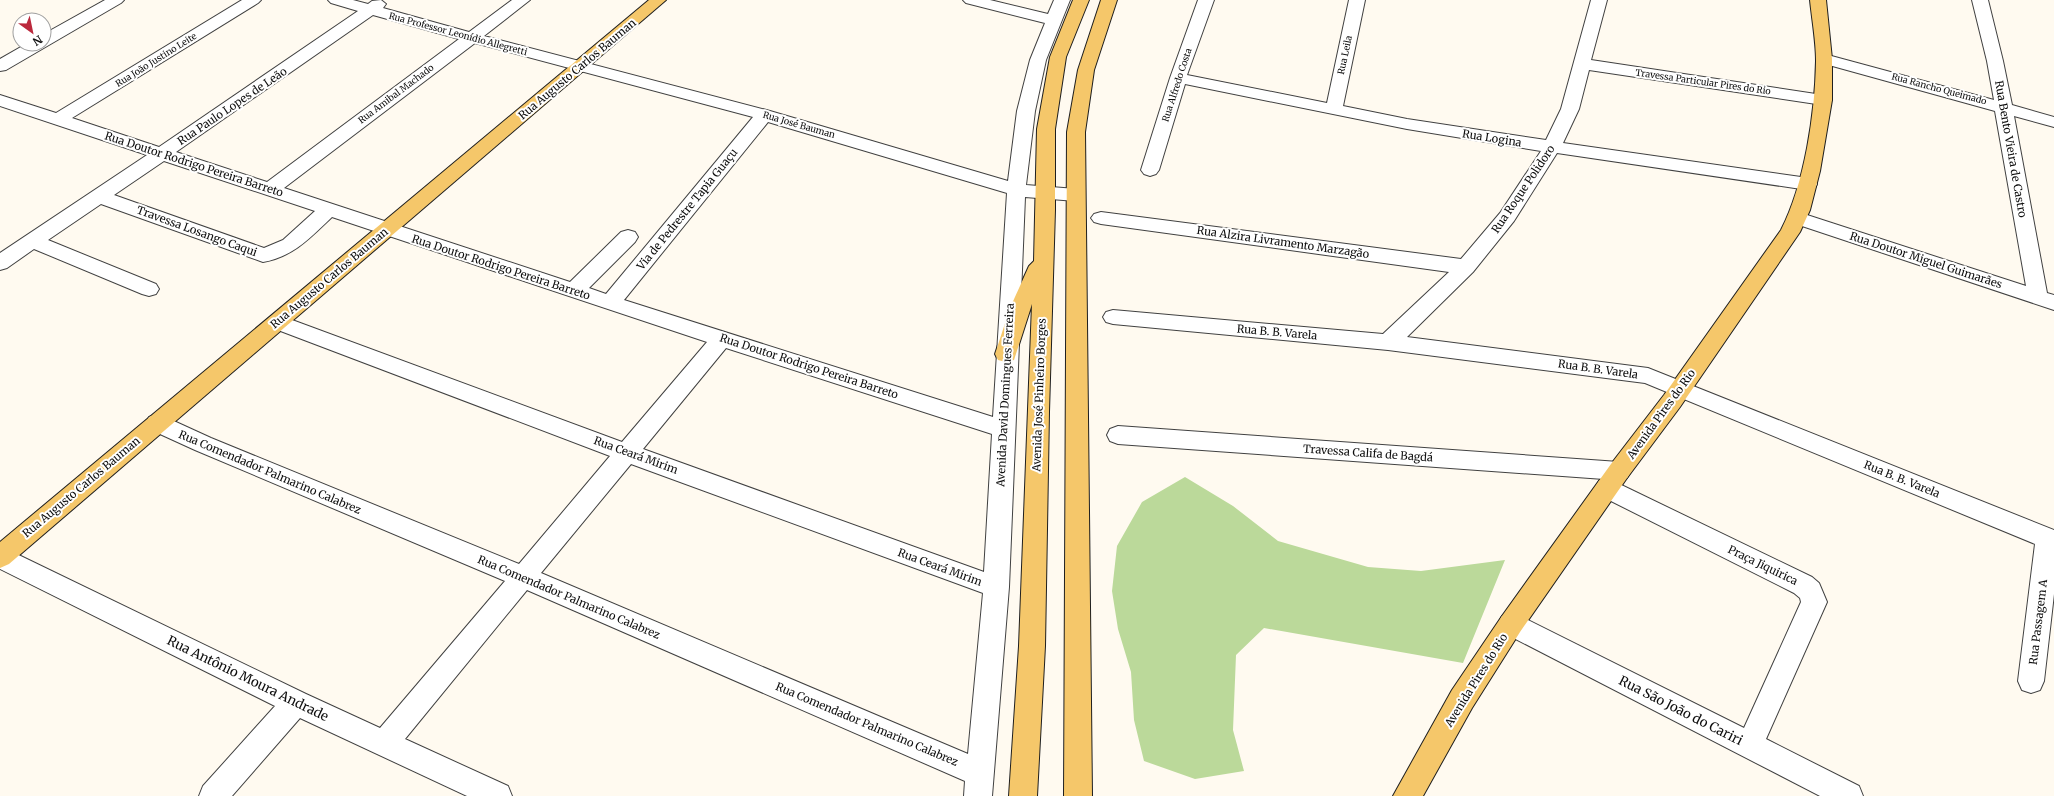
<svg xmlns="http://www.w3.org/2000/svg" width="2054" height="796" viewBox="0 0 2054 796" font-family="Merriweather,serif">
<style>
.forest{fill:#bbd99a}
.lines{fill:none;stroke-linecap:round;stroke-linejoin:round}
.minor-casing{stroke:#414141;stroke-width:2}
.major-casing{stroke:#1f1f1f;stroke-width:2}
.minor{fill:#fff;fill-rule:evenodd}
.major{fill:#f5c76a;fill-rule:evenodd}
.labels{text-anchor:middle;stroke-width:4;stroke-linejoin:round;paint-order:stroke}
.far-street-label{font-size:9px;fill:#0e0e0e;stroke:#fff}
.street-label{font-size:11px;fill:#0e0e0e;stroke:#fff}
.near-street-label{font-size:13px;fill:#0e0e0e;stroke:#fff}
</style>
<rect width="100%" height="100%" fill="#fffaf0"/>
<polygon class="forest" points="1185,477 1233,506 1278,541 1368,567 1421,571 1505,560 1463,663 1264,628 1236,655 1233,730 1244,771 1195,779 1144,761 1134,720 1131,672 1118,629 1112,591 1117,546 1142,502"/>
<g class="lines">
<defs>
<g id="minor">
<polygon points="105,0 124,0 121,3 6,70 0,71 0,59 26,44 44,44 44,34"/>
<path d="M 242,0 L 261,0 L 258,3 L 72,118 L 159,147 L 358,11 L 331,3 L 328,0 L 353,0 L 368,4 L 372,1 L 381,0 L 386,4 L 383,8 L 469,32 L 512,0 L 530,0 L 484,36 L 770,111 L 1008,181 L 1017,111 L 1030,60 L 1045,23 L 966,3 L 963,0 L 990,0 L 1048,14 L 1054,0 L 1070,0 L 1046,60 L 1035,111 L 1026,185 L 1076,189 L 1083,191 L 1085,195 L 1083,199 L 1076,201 L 1025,197 L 1009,587 L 992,796 L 964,796 L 965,781 L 527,590 L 405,739 L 508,786 L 512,796 L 467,796 L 300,718 L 232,796 L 199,796 L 203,786 L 275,706 L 0,569 L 0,546 L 306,694 L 380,728 L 505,581 L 195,450 L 149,429 L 146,423 L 149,417 L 157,414 L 165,417 L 211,438 L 519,564 L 610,456 L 270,327 L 267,322 L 270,317 L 277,314 L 284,317 L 622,442 L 707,342 L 332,217 C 311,237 293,257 263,262 L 101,204 L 48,240 L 156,284 L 159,289 L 156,294 L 149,296 L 142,294 L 34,249 L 7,268 L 0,270 L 0,253 L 147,155 L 0,106 L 0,95 L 56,113 ZM 373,15 L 459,39 L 267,182 L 176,152 ZM 475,43 L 753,117 L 606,294 L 589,288 L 635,242 L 638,237 L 635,232 L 628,230 L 621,232 L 570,282 L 284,188 ZM 768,122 L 1007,193 L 993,417 L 624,300 ZM 164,161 L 315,211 L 283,240 L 264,248 L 114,195 ZM 726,348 L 992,434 L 984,572 L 643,449 ZM 631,464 L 983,593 L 968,754 L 541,573 Z"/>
<polygon points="1198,0 1214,0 1187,75 1327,103 1349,0 1365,0 1343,106 1407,119 1546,140 1561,109 1591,0 1607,0 1591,60 1829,96 1832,100 1829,104 1823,105 1589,70 1579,109 1563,143 1808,178 1815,180 1817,184 1815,188 1808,190 1557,153 1514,221 1473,272 1407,337 1648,368 2054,530 2054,594 2044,681 2040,690 2031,693 2022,690 2018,681 2035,544 1645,383 1388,350 1113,324 1106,322 1103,317 1106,312 1113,310 1383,334 1449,272 1101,224 1094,222 1091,218 1094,214 1101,212 1461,259 1500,213 1541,151 1407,129 1185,84 1159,170 1156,174 1150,176 1144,174 1141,170 1170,78"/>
<polygon points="1972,0 1988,0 2003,61 2012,105 2054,117 2054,127 2014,116 2047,293 2054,295 2054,310 1790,222 1787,218 1790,214 1797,212 1804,214 2026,286 1995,111 1818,62 1816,59 1818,56 1824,54 1994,100 1987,61"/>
<polygon points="1118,426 1619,462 1627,464 1631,471 1627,478 1619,480 1611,480 1812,577 1819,583 1827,602 1766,739 1859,786 1863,796 1820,796 1502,632 1498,624 1502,616 1511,613 1520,616 1744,728 1801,602 1800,598 1794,593 1599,495 1595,488 1599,481 1604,479 1118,444 1110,441 1107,435 1110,429"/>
</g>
<g id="major">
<polygon points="649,0 666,0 9,564 0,568 0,542"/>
<polygon points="1073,0 1089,0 1066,57 1055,129 1055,210 1049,412 1045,646 1037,796 1009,796 1019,646 1032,304 1014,360 1006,362 998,360 995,354 1010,308 1029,266 1034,261 1037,129 1050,57"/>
<polygon points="1101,0 1117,0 1094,70 1085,132 1092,796 1064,796 1067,132 1078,70"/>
<path d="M 1810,0 L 1826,0 L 1832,59 L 1832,100 L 1820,171 L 1810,210 L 1800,232 L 1680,407 L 1627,478 L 1520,632 L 1472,708 L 1423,796 L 1393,796 L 1452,690 L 1502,616 L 1611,464 L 1664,395 L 1781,230 C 1805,183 1815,113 1816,61 C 1816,41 1812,20 1810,0 Z"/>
</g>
</defs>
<use href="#minor" class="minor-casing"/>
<use href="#major" class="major-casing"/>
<use href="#minor" class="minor"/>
<use href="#major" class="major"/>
</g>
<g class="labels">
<g class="far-street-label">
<text transform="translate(458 34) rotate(15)" y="3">Rua Professor Leonídio Allegretti</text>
<text transform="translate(1345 55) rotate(-78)" y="3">Rua Leila</text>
<text transform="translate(156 60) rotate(-32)" y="3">Rua João Justino Leite</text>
<text transform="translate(1703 82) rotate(8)" y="3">Travessa Particular Pires do Rio</text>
<text transform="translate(1177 85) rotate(-72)" y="3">Rua Alfredo Costa</text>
<text transform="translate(1939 89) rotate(15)" y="3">Rua Rancho Queimado</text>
<text transform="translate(396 94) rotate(-37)" y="3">Rua Amibal Machado</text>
<text transform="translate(799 125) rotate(16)" y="3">Rua José Bauman</text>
</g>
<g class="street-label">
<text transform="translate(577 69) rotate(-40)" y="4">Rua Augusto Carlos Bauman</text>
<text transform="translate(232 106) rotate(-34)" y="4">Rua Paulo Lopes de Leão</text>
<text transform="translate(1492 138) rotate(9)" y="4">Rua Logina</text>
<text transform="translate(2011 149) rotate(80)" y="4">Rua Bento Vieira de Castro</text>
<text transform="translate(194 164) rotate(18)" y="4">Rua Doutor Rodrigo Pereira Barreto</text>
<text transform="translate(1523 189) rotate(-56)" y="4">Rua Roque Polidoro</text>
<text transform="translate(687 209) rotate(-51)" y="4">Via de Pedrestre Tapia Guaçu</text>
<text transform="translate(197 231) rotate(20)" y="4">Travessa Losango Caqui</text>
<text transform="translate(1283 242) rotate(8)" y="4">Rua Alzira Livramento Marzagão</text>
<text transform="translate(1926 260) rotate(18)" y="4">Rua Doutor Miguel Guimarães</text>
<text transform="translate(501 267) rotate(18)" y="4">Rua Doutor Rodrigo Pereira Barreto</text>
<text transform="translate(329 278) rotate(-40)" y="4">Rua Augusto Carlos Bauman</text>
<text transform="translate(1277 332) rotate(5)" y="4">Rua B. B. Varela</text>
<text transform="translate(809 366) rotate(18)" y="4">Rua Doutor Rodrigo Pereira Barreto</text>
<text transform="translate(1598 369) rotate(8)" y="4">Rua B. B. Varela</text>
<text transform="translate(1005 395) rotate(-87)" y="4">Avenida David Domingues Ferreira</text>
<text transform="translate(1039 395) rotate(-88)" y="4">Avenida José Pinheiro Borges</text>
<text transform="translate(1661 414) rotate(-54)" y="4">Avenida Pires do Rio</text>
<text transform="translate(1368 453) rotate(4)" y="4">Travessa Califa de Bagdá</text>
<text transform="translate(636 455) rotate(20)" y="4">Rua Ceará Mirim</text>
<text transform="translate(270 472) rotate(23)" y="4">Rua Comendador Palmarino Calabrez</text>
<text transform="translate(1902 479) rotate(22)" y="4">Rua B. B. Varela</text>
<text transform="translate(81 487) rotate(-40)" y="4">Rua Augusto Carlos Bauman</text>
<text transform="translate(1763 565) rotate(26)" y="4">Praça Jiquirica</text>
<text transform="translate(940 567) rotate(20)" y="4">Rua Ceará Mirim</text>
<text transform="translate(569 597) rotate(23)" y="4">Rua Comendador Palmarino Calabrez</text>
<text transform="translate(2038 622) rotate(-83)" y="4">Rua Passagem A</text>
<text transform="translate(1476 680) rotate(-58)" y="4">Avenida Pires do Rio</text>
<text transform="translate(867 724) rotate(23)" y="4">Rua Comendador Palmarino Calabrez</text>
</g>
<g class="near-street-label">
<text transform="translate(248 678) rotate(26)" y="5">Rua Antônio Moura Andrade</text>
<text transform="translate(1681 710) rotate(27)" y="5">Rua São João do Cariri</text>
</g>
</g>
<g transform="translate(32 32) rotate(147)"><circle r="19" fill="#ffffff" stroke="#9f9f9f"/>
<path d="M0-3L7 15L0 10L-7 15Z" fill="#bb293d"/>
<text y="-6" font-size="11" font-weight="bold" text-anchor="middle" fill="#0e0e0e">N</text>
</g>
</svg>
